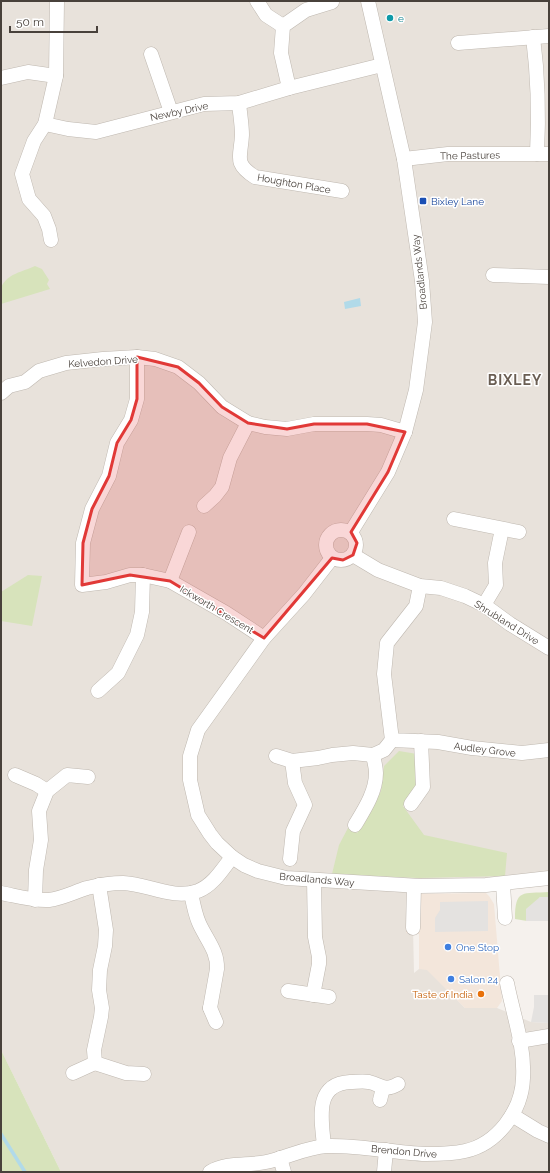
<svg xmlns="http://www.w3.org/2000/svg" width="550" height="1173" viewBox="0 0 550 1173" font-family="Raleway,sans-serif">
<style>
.residential{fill:#e8e2db}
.commercial{fill:#f3e6db}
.green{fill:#d7e3bb}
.parking{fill:#e4e2e0}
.water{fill:#b1dae9}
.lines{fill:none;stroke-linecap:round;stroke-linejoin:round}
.stream{stroke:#b1dae9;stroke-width:3.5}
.minor-casing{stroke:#bfb8b0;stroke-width:15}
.minor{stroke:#fff;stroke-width:14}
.marked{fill:#e13937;fill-opacity:0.2;stroke:#e13937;stroke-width:3;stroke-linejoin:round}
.culture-dot{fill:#0f9aa8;stroke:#fff;stroke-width:1.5}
.transit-dot{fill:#1a4fb4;stroke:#fff;stroke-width:1.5}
.shop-dot{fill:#3f7fe0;stroke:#fff;stroke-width:1.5}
.food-dot{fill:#e8710a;stroke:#fff;stroke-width:1.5}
.labels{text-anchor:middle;stroke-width:3;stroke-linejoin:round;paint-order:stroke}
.culture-label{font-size:10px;fill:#0d838f;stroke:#fff;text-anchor:start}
.street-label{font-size:10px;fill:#48413b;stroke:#fff}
.transit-label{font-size:10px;fill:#164399;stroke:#fff;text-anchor:start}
.shop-label{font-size:10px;fill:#366cbe;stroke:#fff;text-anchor:start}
.food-label{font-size:10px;fill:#c56008;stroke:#fff;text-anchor:end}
.district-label{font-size:14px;font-weight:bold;letter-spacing:1px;fill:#6a5e53;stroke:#fff}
</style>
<rect width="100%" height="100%" fill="#f5f1ed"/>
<polygon class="residential" points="1,1 549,1 549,878 414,886 413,928 414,973 419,969 427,969 465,1008 497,1008 531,1022 549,1023 549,1172 61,1172 1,1050"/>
<polygon class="commercial" points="486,893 489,896 494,904 502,1001 497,1008 465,1008 427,970 419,969 419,934 406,933 406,894"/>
<g class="green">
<path d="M 35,266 L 42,269 L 49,280 L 47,284 L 50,289 L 1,304 C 1,300 0,292 1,288 C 7,273 23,272 35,266 Z"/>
<polygon points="28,575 42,576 32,626 1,621 1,592"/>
<polygon points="399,751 417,754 417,785 403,806 424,835 507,853 505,876 418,878 332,874 339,845 348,828 357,833 366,819 381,791 384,766"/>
<path d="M 549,892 L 549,897 L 540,897 L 527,921 L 515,919 C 515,888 523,894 549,892 Z"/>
<polygon points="1,1050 61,1172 1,1172"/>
</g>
<g class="parking">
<polygon points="540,897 549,897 549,921 526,921 526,909"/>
<polygon points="488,901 488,931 435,932 435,918 440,910 440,902"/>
<polygon points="534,995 549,995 549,1023 531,1022 534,1007"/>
</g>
<polygon class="water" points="360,298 361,306 345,309 344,302"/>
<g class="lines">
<polyline class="stream" points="1,1134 25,1172"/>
<defs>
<g id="minor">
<polyline points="257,1 266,15 283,26"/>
<path d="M 533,37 C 538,76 539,115 537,154"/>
<polyline points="458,43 549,36"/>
<polyline points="151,54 171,112"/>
<polyline points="1,78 28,72 56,76"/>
<polyline points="289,88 281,53 283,26 306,10 332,2"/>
<path d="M 239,103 C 240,114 242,125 242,135 C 241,157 233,163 255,177 L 342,191"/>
<polyline points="45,124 68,129 96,132 204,104 239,103 289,88 382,65"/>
<polyline points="404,159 448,154 549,154"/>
<polyline points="51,240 49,229 44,216 29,199 22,174 34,141 45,124 56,76 57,1"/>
<polyline points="493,275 549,277"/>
<polyline points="137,357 137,399 131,420 117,443 109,476 92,509 83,543 82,585 106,582 130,575 143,575 170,581 226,613 264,638"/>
<polyline points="1,393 9,386 25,382 39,371 66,363 103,359 137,357 155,359 178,367 199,383 222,407 248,423 265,427 287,429 314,424 367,424 381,425 405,432"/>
<polyline points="204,506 215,496 222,487 230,458 248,423"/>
<polyline points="454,519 519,532"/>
<circle cx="341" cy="545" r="15"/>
<polyline points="351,532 388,472 405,432 416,390 425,322 422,281 404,159 368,1"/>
<polyline points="353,555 378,570 420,586 441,588 465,596 484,605 510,624 549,648"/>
<polyline points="332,558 304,594 264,638 198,730 190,756 190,780 198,815 210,834 217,843 232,857 244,865 258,871 286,878 420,886 486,885 549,878"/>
<polyline points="170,581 189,532"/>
<polyline points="420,586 416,606 387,643 384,674 392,740 438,742 472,748 522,753 549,750"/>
<polyline points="484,605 496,585 495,563 502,529"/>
<polyline points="98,691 118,673 137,635 142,612 143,575"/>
<polyline points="276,756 292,761 318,758 332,755 353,753 373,755 384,750 392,740"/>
<polyline points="15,775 36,784 47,791"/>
<polyline points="411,804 423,787 421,741"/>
<path d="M 355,825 C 364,810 376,792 376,773 C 376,767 374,761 373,755"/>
<polyline points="290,859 293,831 305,805 295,783 292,761"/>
<polyline points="503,884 505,918"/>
<polyline points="99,885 106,930 105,946 100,970 99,990 102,1008 101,1017 94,1050 95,1063 126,1073 144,1074"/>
<path d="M 1,893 C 17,896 33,901 49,900 C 63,898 74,892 87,888 C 99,885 110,883 123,883 C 148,884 173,900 198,891 C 213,885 222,870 232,857"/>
<path d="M 191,893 C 193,903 195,914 199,923 C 206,939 218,951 217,969 L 210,1008"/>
<polyline points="35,900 36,870 41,840 39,811 47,791 67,775 88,777"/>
<polyline points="413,928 414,886"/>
<polyline points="288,991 329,997"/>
<polyline points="313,995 319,964 319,957 315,937 314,880"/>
<polyline points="210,1008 216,1022"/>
<polyline points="519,1041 549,1036"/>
<polyline points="73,1073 95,1063"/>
<polyline points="380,1100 383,1088"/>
<polyline points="512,1115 538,1131 549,1136"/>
<path d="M 324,1146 C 322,1121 313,1084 350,1082 C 356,1082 363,1081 369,1082 C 382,1085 384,1092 398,1084"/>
<polyline points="280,1158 284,1172"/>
<path d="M 210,1172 C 227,1162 247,1166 266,1162 C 286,1158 306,1147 327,1146 C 360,1145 393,1153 426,1154 C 439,1154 452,1154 465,1151 C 497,1144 522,1111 523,1078 C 525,1046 513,1014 507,983"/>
<polyline points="384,1172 386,1150"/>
</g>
</defs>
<use href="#minor" class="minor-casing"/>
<use href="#minor" class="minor"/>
</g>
<path class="marked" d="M 137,357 L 178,367 L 199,383 L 222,407 L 248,423 L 287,429 L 314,424 L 367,424 L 405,432 L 388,472 L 351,532 L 357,543 L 353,555 L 343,560 L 332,558 L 264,638 L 170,581 L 130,575 L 82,585 L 83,543 L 92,509 L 109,476 L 117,443 L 131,420 L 137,399 Z"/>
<circle class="culture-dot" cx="390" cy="18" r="4"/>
<rect class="transit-dot" x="419" y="197" width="8" height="8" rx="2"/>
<g class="shop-dot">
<circle cx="448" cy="947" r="4"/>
<circle cx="451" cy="979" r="4"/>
</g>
<circle class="food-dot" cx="481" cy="994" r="4"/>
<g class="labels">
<g class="culture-label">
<text x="398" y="22">e</text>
</g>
<g class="street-label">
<text transform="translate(179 111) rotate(-12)" y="4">Newby Drive</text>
<text transform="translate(470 155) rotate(-1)" y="4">The Pastures</text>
<text transform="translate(294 183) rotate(10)" y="4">Houghton Place</text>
<text transform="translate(419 272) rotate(-96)" y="4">Broadlands Way</text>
<text transform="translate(103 361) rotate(-4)" y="4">Kelvedon Drive</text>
<text transform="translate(217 609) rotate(31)" y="4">Ickworth Crescent</text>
<text transform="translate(507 622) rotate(32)" y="4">Shrubland Drive</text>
<text transform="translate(485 749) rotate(7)" y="4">Audley Grove</text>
<text transform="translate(317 879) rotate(5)" y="4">Broadlands Way</text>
<text transform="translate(404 1151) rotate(5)" y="4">Brendon Drive</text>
</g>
<g class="transit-label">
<text x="431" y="205">Bixley Lane</text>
</g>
<g class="shop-label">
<text x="456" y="951">One Stop</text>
<text x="459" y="983">Salon 24</text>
</g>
<g class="food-label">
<text x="473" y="998">Taste of India</text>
</g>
<g class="district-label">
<text x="515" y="385">BIXLEY</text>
</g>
</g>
<rect width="550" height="1173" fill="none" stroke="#48413b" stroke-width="4"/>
<path d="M10 26v6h87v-6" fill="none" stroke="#48413b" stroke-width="2"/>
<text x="16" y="26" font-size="12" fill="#48413b" stroke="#ffffff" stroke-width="3" paint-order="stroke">50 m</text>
</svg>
